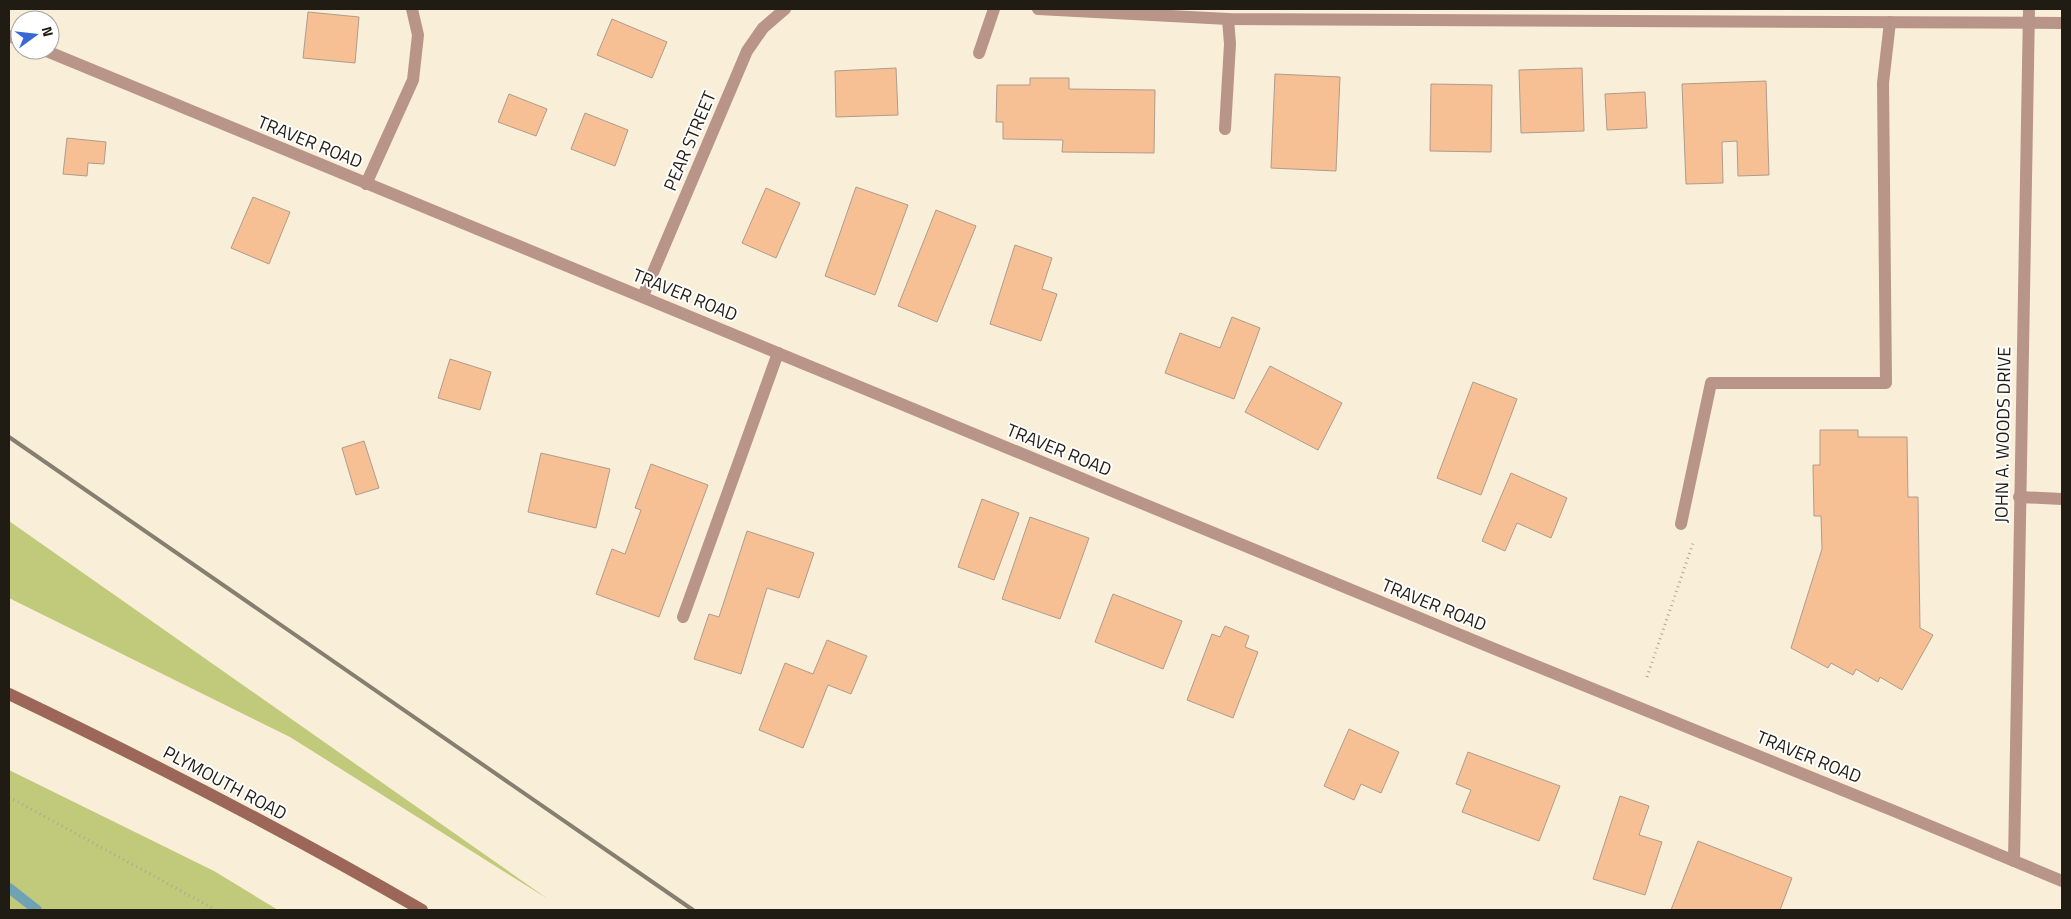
<svg xmlns="http://www.w3.org/2000/svg" width="2071" height="919" viewBox="0 0 2071 919" font-family="'Titillium Web',sans-serif">
<style>
.green{fill:#c1c97b}
.lines{fill:none;stroke-linecap:round;stroke-linejoin:round}
.stream{stroke:#6ea2b4;stroke-width:10}
.building{fill:#f6bf94;stroke:#b09c8d}
.path{stroke:#b0a795;stroke-width:3;stroke-dasharray:1 4;stroke-linecap:butt}
.lane{stroke:#b99489;stroke-width:12}
.street{stroke:#b99489;stroke-width:12}
.secondary{stroke:#9c6759;stroke-width:12}
.rail{stroke:#867e6f;stroke-width:4}
.labels{text-anchor:middle;stroke-width:4;stroke-linejoin:round;paint-order:stroke}
.street-label{font-size:18px;fill:#201c14;stroke:#fff}
</style>
<rect width="100%" height="100%" fill="#f9eed7"/>
<g class="green">
<polygon points="9,521 548,899 290,737 9,598"/>
<polygon points="9,770 214,871 278,910 9,910"/>
</g>
<g class="lines">
<polyline class="stream" points="9,888 37,910"/>
</g>
<g class="building">
<polygon points="308,12 359,17 355,63 303,58"/>
<polygon points="612,19 667,42 652,78 597,55"/>
<polygon points="896,68 898,115 836,117 835,71"/>
<polygon points="1582,68 1584,131 1521,133 1519,70"/>
<polygon points="1275,74 1340,77 1336,171 1271,168"/>
<polygon points="1030,78 1069,78 1069,89 1155,90 1154,153 1062,152 1063,140 1003,139 1003,122 996,122 997,85 1030,85"/>
<polygon points="1766,81 1769,175 1738,176 1737,141 1722,142 1723,183 1686,184 1682,84"/>
<polygon points="1431,84 1492,85 1491,152 1430,151"/>
<polygon points="1645,92 1647,128 1607,130 1605,94"/>
<polygon points="509,94 547,109 536,136 498,122"/>
<polygon points="585,113 628,130 615,166 571,149"/>
<polygon points="67,138 106,142 104,164 88,163 87,176 63,174"/>
<polygon points="856,187 908,205 875,295 825,276"/>
<polygon points="766,188 800,203 776,258 742,243"/>
<polygon points="253,197 290,212 269,264 231,248"/>
<polygon points="936,210 976,226 937,322 898,306"/>
<polygon points="1015,245 1052,258 1042,289 1057,294 1041,341 990,324"/>
<polygon points="1232,317 1260,328 1234,399 1165,373 1180,333 1220,348"/>
<polygon points="450,359 491,372 480,410 438,398"/>
<polygon points="1270,366 1342,403 1318,450 1245,412"/>
<polygon points="1473,382 1517,399 1481,495 1437,478"/>
<polygon points="1820,430 1858,430 1858,437 1907,437 1908,497 1918,497 1920,628 1933,635 1902,690 1880,677 1878,682 1856,669 1853,675 1831,663 1828,668 1791,648 1822,549 1821,516 1814,516 1813,465 1820,465"/>
<polygon points="364,441 379,488 356,495 342,448"/>
<polygon points="541,453 610,469 596,528 528,512"/>
<polygon points="651,464 708,485 659,617 596,594 612,549 625,554 641,510 635,508"/>
<polygon points="1511,473 1567,498 1551,538 1517,523 1505,551 1482,541"/>
<polygon points="982,499 1019,513 994,580 958,567"/>
<polygon points="1030,517 1089,538 1060,619 1002,599"/>
<polygon points="747,531 814,553 799,598 767,588 741,674 694,659 709,614 719,617"/>
<polygon points="1113,594 1182,621 1163,669 1095,642"/>
<polygon points="1225,626 1249,636 1245,647 1258,652 1233,718 1187,700 1212,634 1220,637"/>
<polygon points="827,640 867,656 851,694 828,685 803,748 759,730 785,663 813,674"/>
<polygon points="1349,729 1399,752 1381,793 1361,784 1354,800 1324,786"/>
<polygon points="1468,752 1560,786 1539,841 1462,812 1471,790 1456,784"/>
<polygon points="1620,796 1649,806 1639,835 1662,842 1645,895 1593,879"/>
<polygon points="1698,841 1792,878 1780,910 1671,910"/>
</g>
<g class="lines">
<g class="path">
<polyline points="1647,677 1693,543"/>
<polyline points="9,797 216,910"/>
</g>
<g class="lane">
<polyline points="979,53 994,9"/>
<polyline points="1225,129 1230,44 1228,19"/>
<polyline points="366,184 413,80 418,35 412,9"/>
<polyline points="1681,524 1711,383 1886,383 1883,83 1890,22"/>
<polyline points="683,617 778,353"/>
</g>
<g class="street">
<polyline points="1038,9 1228,19 2062,23"/>
<polyline points="9,36 20,40"/>
<polyline points="44,50 1502,652 1899,813 2062,881"/>
<polyline points="643,296 747,51 763,28 785,9"/>
<polyline points="2019,497 2062,499"/>
<polyline points="2014,861 2029,9"/>
</g>
<path class="secondary" d="M 9,694 C 149,761 287,832 422,910"/>
<polyline class="rail" points="9,437 693,910"/>
</g>
<g class="labels">
<g class="street-label">
<text transform="translate(690 141) rotate(-67)" y="6">PEAR STREET</text>
<text transform="translate(310 142) rotate(22)" y="6">TRAVER ROAD</text>
<text transform="translate(685 295) rotate(22)" y="6">TRAVER ROAD</text>
<text transform="translate(2003 435) rotate(-89)" y="6">JOHN A. WOODS DRIVE</text>
<text transform="translate(1059 450) rotate(22)" y="6">TRAVER ROAD</text>
<text transform="translate(1434 605) rotate(22)" y="6">TRAVER ROAD</text>
<text transform="translate(1809 757) rotate(22)" y="6">TRAVER ROAD</text>
<text transform="translate(225 783) rotate(28)" y="6">PLYMOUTH ROAD</text>
</g>
</g>
<rect width="2071" height="919" fill="none" stroke="#201c14" stroke-width="20"/>
<g transform="translate(35 35) rotate(75)"><circle r="24" fill="#ffffff" stroke="#a6a4a1"/>
<path d="M0-4L9 19L0 12L-9 19Z" fill="#3768d7"/>
<text y="-8" font-size="14" font-weight="bold" text-anchor="middle" fill="#201c14">N</text>
</g>
</svg>
